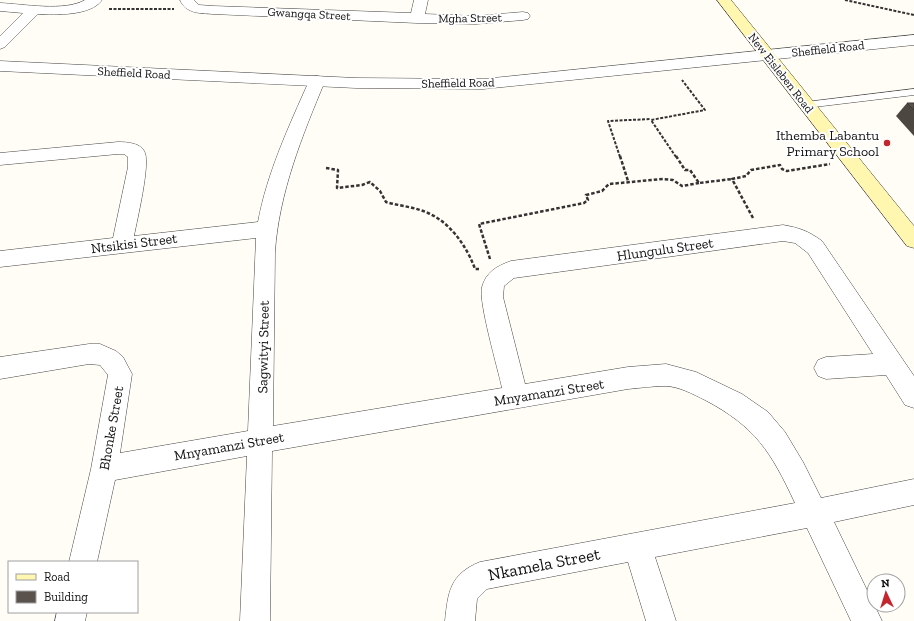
<svg xmlns="http://www.w3.org/2000/svg" width="914" height="621" viewBox="0 0 914 621" font-family="'Zilla Slab',serif">
<style>
.lines{fill:none;stroke-linecap:round;stroke-linejoin:round}
.service-casing{stroke:#444;stroke-width:1}
.minor-casing{stroke:#444;stroke-width:1}
.tertiary-casing{stroke:#444;stroke-width:1}
.secondary-casing{stroke:#333;stroke-width:1}
.path-far1{stroke:#333;stroke-width:2;stroke-dasharray:3 1.5;stroke-linecap:butt}
.path{stroke:#333;stroke-width:2.5;stroke-dasharray:3.5 2;stroke-linecap:butt}
.service{fill:#fff;fill-rule:evenodd}
.minor{fill:#fff;fill-rule:evenodd}
.tertiary{fill:#fff;fill-rule:evenodd}
.secondary{fill:#fff6b0;fill-rule:evenodd}
.wall{fill:#4d4742}
.building{fill:#5a524d;stroke:#3f3936}
.poi-dot{fill:#c4262e;stroke:#fff;stroke-width:1.5}
.labels{text-anchor:middle;stroke-width:4;stroke-linejoin:round;paint-order:stroke}
.far-street-label{font-size:12px;fill:#111;stroke:#fff}
.poi-label{font-size:14px;fill:#111;stroke:#fff;text-anchor:end}
.street-label{font-size:14px;fill:#111;stroke:#fff}
.near-street-label{font-size:17px;fill:#111;stroke:#fff}
</style>
<rect width="100%" height="100%" fill="#fffdf5"/>
<g class="lines">
<defs>
<polygon id="service" points="914,89 914,95 806,108 801,105 806,102"/>
<g id="minor">
<path d="M 85,0 L 102,0 C 91,16 55,15 38,14 L 5,47 L 0,49 L 0,36 L 23,13 L 0,11 L 0,3 C 23,4 65,12 85,0 Z"/>
<path d="M 180,0 L 194,0 L 199,5 L 213,6 L 411,13 L 414,0 L 428,0 L 425,14 L 476,16 L 523,12 L 528,13 L 530,16 L 528,19 L 523,20 L 476,24 L 417,23 L 213,14 C 200,13 186,14 180,0 Z"/>
<path d="M 317,76 L 323,77 L 325,81 C 302,136 279,193 275,252 L 273,426 L 502,388 C 498,369 478,301 482,287 C 486,272 497,266 511,261 L 783,225 C 800,228 808,231 822,241 L 914,376 L 914,408 L 905,405 L 886,375 L 826,379 L 818,376 L 814,368 L 818,360 L 826,357 L 873,354 L 808,253 L 795,243 L 783,241 L 514,278 L 504,286 L 503,297 L 525,384 L 628,367 L 666,364 L 696,372 L 742,394 L 768,412 L 785,432 L 803,462 L 821,498 L 914,479 L 914,505 L 834,522 L 882,621 L 851,621 L 807,528 L 655,557 L 676,621 L 646,621 L 628,562 L 487,589 L 477,599 L 475,621 L 445,621 C 448,592 450,574 480,562 L 795,503 C 771,452 756,427 705,400 C 693,394 678,386 665,386 C 653,386 640,388 628,389 L 272,451 L 270,621 L 240,621 L 247,456 L 115,480 L 97,562 L 69,562 L 91,469 L 108,375 L 100,365 L 89,364 L 0,379 L 0,357 L 89,344 L 100,344 L 116,351 L 123,357 L 132,374 L 120,453 L 248,431 L 256,238 L 0,267 L 0,251 L 113,238 L 128,167 L 128,157 L 124,154 L 118,154 L 0,165 L 0,153 L 118,142 C 127,142 142,143 145,153 C 150,166 137,220 134,236 L 258,222 C 267,173 289,126 309,81 L 311,77 Z"/>
<polygon points="57,612 87,612 85,621 55,621"/>
</g>
<polygon id="tertiary" points="914,35 914,45 483,89 356,88 0,71 0,61 356,78 483,79"/>
<polygon id="secondary" points="717,0 731,0 914,226 914,248 907,246"/>
</defs>
<use href="#service" class="service-casing"/>
<use href="#minor" class="minor-casing"/>
<use href="#tertiary" class="tertiary-casing"/>
<use href="#secondary" class="secondary-casing"/>
<g class="path-far1">
<polyline points="845,0 914,15"/>
<polyline points="109,9 174,9"/>
<polyline points="620,157 608,121 651,119"/>
<polyline points="676,157 651,120 705,110 682,80"/>
</g>
<g class="path">
<polyline points="620,156 628,181"/>
<polyline points="676,156 685,170 690,170 699,183 732,179"/>
<path d="M 326,168 L 338,170 L 337,188 L 362,185 L 370,182 L 380,191 L 386,202 C 400,206 415,207 428,213 C 451,223 467,247 475,269 L 479,269"/>
<polyline points="753,218 732,179 746,176 751,170 780,165 782,169 787,171 830,164"/>
<polyline points="490,259 479,224 584,203 588,200 586,195 602,191 609,184 663,179 673,180 682,186 699,183"/>
</g>
<use href="#service" class="service"/>
<use href="#minor" class="minor"/>
<use href="#tertiary" class="tertiary"/>
<use href="#secondary" class="secondary"/>
</g>
<polygon class="wall" points="907,103 914,103 914,136 896,116"/>
<polygon class="building" points="907,103 914,103 914,110"/>
<circle class="poi-dot" cx="887" cy="143" r="4"/>
<g class="labels">
<g class="far-street-label">
<text transform="translate(309 14) rotate(3)" y="4">Gwangqa Street</text>
<text transform="translate(470 18) rotate(-1)" y="4">Mgha Street</text>
<text transform="translate(828 49) rotate(-6)" y="4">Sheffield Road</text>
<text transform="translate(134 73) rotate(3)" y="4">Sheffield Road</text>
<text transform="translate(781 73) rotate(52)" y="4">New Eisleben Road</text>
<text transform="translate(458 83) rotate(-1)" y="4">Sheffield Road</text>
</g>
<g class="poi-label">
<text x="879" y="140">Ithemba Labantu<tspan x="879" dy="16">Primary School</tspan></text>
</g>
<g class="street-label">
<text transform="translate(134 243) rotate(-7)" y="5">Ntsikisi Street</text>
<text transform="translate(665 249) rotate(-8)" y="5">Hlungulu Street</text>
<text transform="translate(263 347) rotate(-89)" y="5">Sagwityi Street</text>
<text transform="translate(549 392) rotate(-9)" y="5">Mnyamanzi Street</text>
<text transform="translate(111 428) rotate(-80)" y="5">Bhonke Street</text>
<text transform="translate(229 446) rotate(-10)" y="5">Mnyamanzi Street</text>
</g>
<g class="near-street-label">
<text transform="translate(544 564) rotate(-11)" y="6">Nkamela Street</text>
</g>
</g>
<rect x="8" y="561" width="130" height="52" fill="#ffffff" stroke="#a0a0a0"/>
<rect x="16" y="574" width="20" height="6" fill="#fff6b0" stroke="#a0a0a0"/>
<text x="44" y="581" font-size="12" fill="#111111">Road</text>
<rect x="16" y="591" width="20" height="12" fill="#5a524d" stroke="#a0a0a0"/>
<text x="44" y="601" font-size="12" fill="#111111">Building</text>
<g transform="translate(886 593) rotate(356)"><circle r="19" fill="#ffffff" stroke="#a0a0a0"/>
<path d="M0-3L7 15L0 10L-7 15Z" fill="#c4262e"/>
<text y="-6" font-size="11" font-weight="bold" text-anchor="middle" fill="#111111">N</text>
</g>
</svg>
